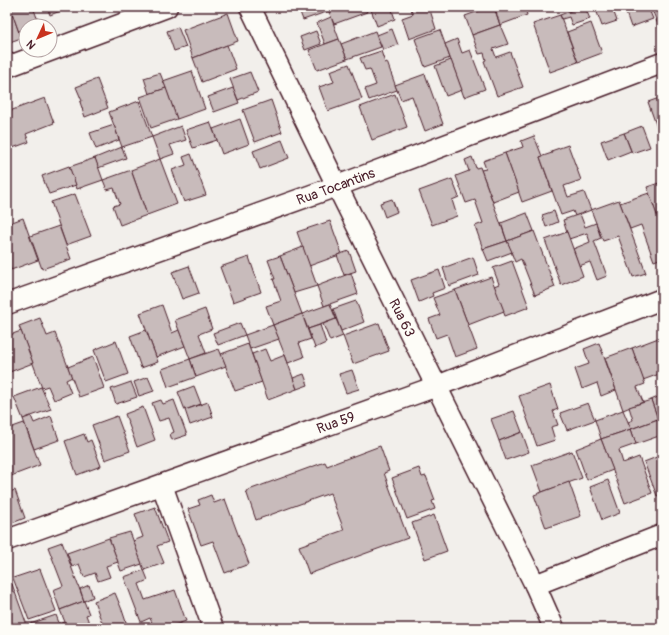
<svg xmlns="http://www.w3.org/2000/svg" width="669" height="635" viewBox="0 0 669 635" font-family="Pangolin,sans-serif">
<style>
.building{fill:#c8bbbb;stroke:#4a1f2b}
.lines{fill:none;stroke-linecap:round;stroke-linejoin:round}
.minor-casing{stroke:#4a1f2b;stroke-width:23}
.minor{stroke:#fdfcf7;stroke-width:20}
.labels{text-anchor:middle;stroke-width:3;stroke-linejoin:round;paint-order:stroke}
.street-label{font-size:14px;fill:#4a1f2b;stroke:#fdfcf7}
</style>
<rect width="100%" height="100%" fill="#f2efeb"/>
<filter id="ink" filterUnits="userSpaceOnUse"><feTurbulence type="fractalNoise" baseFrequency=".025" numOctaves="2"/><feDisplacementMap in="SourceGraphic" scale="8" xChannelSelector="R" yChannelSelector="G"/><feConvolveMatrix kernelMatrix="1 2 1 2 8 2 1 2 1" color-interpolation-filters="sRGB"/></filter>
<g filter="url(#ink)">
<g class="building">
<polygon points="7,7 10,7 21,38 7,43"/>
<polygon points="10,7 33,7 40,26 26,26 26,36 21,38"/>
<polygon points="47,7 71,7 50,15"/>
<polygon points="298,7 327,7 329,11 303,20"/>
<polygon points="327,7 365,7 367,12 334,24"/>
<polygon points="370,7 391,7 395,19 377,26"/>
<polygon points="410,7 429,7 436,29 409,39 402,18 413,14"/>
<polygon points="490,7 494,7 500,25 472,35 465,16"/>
<polygon points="511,7 525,7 527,15 500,25 496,12"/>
<polygon points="581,7 585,7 590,19 572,25 569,17 562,19 560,15"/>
<polygon points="595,7 612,7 617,21 602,26"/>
<polygon points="624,7 648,7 653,19 631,27"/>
<polygon points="651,7 662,7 662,36 655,17"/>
<polygon points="228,13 238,41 193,58 183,30"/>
<polygon points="560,15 578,62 550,72 533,24"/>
<polygon points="331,17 339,39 325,44 317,23"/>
<polygon points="591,23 602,53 578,62 567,32"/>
<polygon points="500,25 508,44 493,49 496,57 510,52 523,87 497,96 484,61 486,60 484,53 479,54 472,35"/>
<polygon points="178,27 186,47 174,51 167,31"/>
<polygon points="392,29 398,45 383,50 377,35"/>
<polygon points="440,30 450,58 425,67 415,39"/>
<polygon points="316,31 321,44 305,50 300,37"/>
<polygon points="375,31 381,47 347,59 341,44"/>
<polygon points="339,39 347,59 317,70 309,50"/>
<polygon points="457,39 462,53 470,50 485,89 464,97 445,44"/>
<polygon points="227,45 236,69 202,82 193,58"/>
<polygon points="381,51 385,63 387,62 397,90 369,100 365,89 376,85 370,69 365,70 360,58"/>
<polygon points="451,60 462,90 446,96 435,66"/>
<polygon points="349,64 362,99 328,111 319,87 334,82 330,71"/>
<polygon points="192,71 205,109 177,119 163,81"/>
<polygon points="250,72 258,92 238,100 230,79"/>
<polygon points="160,73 166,88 149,94 144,78"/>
<polygon points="425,74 443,124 425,131 412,96 401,100 395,85"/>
<polygon points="97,79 108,108 85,117 80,102 82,101 76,87"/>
<polygon points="166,88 177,119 151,128 140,97"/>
<polygon points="233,88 239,103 214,112 208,97"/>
<polygon points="395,94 407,127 372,140 360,107"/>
<polygon points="662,97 662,135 660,136 648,102"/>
<polygon points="45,98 54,123 26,134 29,142 7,150 7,112"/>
<polygon points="271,100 282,132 255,142 243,110"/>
<polygon points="139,101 152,137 122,147 109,112"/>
<polygon points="240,119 249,144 222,154 213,129"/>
<polygon points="210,122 217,140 193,148 186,130"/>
<polygon points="114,125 119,140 96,149 90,133"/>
<polygon points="181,126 186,140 170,145 174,154 160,159 152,137"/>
<polygon points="642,126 650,147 632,153 624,133"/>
<polygon points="624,133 631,151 608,160 601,141"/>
<polygon points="534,136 542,156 540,157 552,191 522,202 505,153 523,147 521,141"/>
<polygon points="282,140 289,158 260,169 253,151"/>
<polygon points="568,145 581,180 564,186 568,197 584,192 591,210 575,216 573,211 561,215 540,157 552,153 551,151"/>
<polygon points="122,147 126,158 98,168 95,158"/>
<polygon points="505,153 519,192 493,202 481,170 486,169 483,161"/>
<polygon points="191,154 206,195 184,202 172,170 186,165 183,157"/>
<polygon points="472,157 476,168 480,167 507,241 483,249 475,226 483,223 475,200 466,203 456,176 469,171 465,160"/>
<polygon points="95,158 103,180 77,189 69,167"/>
<polygon points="160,159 177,204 147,215 131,170"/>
<polygon points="69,166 76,185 49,194 42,176"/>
<polygon points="131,170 147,215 120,225 113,206 120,204 114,188 107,190 103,180"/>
<polygon points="452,179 459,197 452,200 457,216 432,225 419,191"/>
<polygon points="662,182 662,221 659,222 647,187"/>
<polygon points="649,193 662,229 662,258 654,261 641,225 630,229 620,203"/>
<polygon points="75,194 91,236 66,245 51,202"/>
<polygon points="392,199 397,212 385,217 380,203"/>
<polygon points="619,200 646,273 633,277 618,236 603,241 591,210"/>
<polygon points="554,211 558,222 546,227 542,215"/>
<polygon points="527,213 534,231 507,241 501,223"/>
<polygon points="580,214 585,227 596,223 601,238 594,241 607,276 597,280 590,262 579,266 573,249 590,242 587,233 569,239 563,220"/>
<polygon points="23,218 38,260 11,270 7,260 7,224"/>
<polygon points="330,221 342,254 309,266 297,232"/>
<polygon points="59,226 71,259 42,269 30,236"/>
<polygon points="534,231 555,287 535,295 521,259 515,262 507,241"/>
<polygon points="567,232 583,276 561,285 545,240"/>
<polygon points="507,241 512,252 488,261 483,249"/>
<polygon points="303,247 317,286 294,293 280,256"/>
<polygon points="349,251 356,271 344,275 337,255"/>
<polygon points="280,256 302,314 273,325 266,306 281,301 273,279 275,279 268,260"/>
<polygon points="249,257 261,292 233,302 220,267"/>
<polygon points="473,257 479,275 449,286 443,268"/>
<polygon points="512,261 529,307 505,316 494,286 499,284 493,268"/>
<polygon points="189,266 199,293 182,299 172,272"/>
<polygon points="439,270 445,288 432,293 433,296 419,302 411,280"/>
<polygon points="351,273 358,294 324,306 317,286"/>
<polygon points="491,277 504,311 468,325 455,290"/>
<polygon points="455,290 477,349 455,357 447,334 436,338 429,319 440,315 433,298"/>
<polygon points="356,301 364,322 341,331 333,309"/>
<polygon points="330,304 336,319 308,329 302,314"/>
<polygon points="162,305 172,333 179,330 185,346 156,357 140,313"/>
<polygon points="205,309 212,329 199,334 206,353 190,359 175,320"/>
<polygon points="302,314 311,339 299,343 304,357 288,363 273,325"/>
<polygon points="40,318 47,336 55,333 72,377 66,380 71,393 54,400 48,386 42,388 19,326"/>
<polygon points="336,319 343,336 330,341 323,324"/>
<polygon points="240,323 245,335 218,345 213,333"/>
<polygon points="379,323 389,351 353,364 343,336"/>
<polygon points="273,325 279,339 250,349 245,335"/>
<polygon points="320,325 326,343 315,348 308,329"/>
<polygon points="146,330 158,362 141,368 130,336"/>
<polygon points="21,331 33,363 7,373 7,336"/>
<polygon points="661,337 662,341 662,373 643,380 632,348"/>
<polygon points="116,341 128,374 106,382 94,350"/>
<polygon points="599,343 616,390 601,396 597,383 582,389 575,369 589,364 584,349"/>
<polygon points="248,344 262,382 235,391 221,354"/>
<polygon points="632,348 645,384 637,387 643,402 623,410 605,358"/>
<polygon points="219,349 226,366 196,377 190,359"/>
<polygon points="265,349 270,361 285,355 297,389 268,400 252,354"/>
<polygon points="93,357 104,388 79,397 68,367"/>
<polygon points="190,359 196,377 168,387 162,369"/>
<polygon points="352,370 359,389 346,393 339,374"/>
<polygon points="304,374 308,385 297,389 293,378"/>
<polygon points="148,377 154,391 139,396 134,382"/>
<polygon points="131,382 137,397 116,404 111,389"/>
<polygon points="550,385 558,409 553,411 558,425 551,427 555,440 537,446 519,396"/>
<polygon points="194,386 201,404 185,410 178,392"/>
<polygon points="41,387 51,409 23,419 14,397"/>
<polygon points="660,396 662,396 662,418 658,419 651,400"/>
<polygon points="161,400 163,404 174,400 187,435 172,440 170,434 174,432 169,418 159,421 152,403"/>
<polygon points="651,400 658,419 631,429 628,422 633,420 629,407"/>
<polygon points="208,402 213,417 190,425 185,410"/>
<polygon points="588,403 595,420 567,430 560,413"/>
<polygon points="143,407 155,440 137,447 125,414"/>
<polygon points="623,410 631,429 601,439 595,420"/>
<polygon points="514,411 522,432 499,441 491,419"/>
<polygon points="31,416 34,423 51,416 59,440 34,449 23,419"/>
<polygon points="117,416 130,451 105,460 92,425"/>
<polygon points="658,419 662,430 662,435 636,444 631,429"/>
<polygon points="24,423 40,465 11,476 7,466 7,429"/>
<polygon points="631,429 636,444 619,450 623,463 639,457 652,493 625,503 601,439"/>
<polygon points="522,432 529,452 506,460 499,441"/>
<polygon points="84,434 87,442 91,440 101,466 77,475 65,441"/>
<polygon points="601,439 613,470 587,480 576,449"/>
<polygon points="380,446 389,471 384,473 408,538 309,574 299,546 344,530 330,493 256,520 246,491 325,462 327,466"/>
<polygon points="572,451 582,478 542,492 532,465"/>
<polygon points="662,455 662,494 657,496 644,462"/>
<polygon points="419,468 422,477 426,476 435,500 432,501 435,509 407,519 392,478"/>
<polygon points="608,480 620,513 602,520 590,487"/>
<polygon points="569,482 581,516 546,528 534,495"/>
<polygon points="15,490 25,518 7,525 7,493"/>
<polygon points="211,495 214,503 225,499 249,564 225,573 213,541 201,545 188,509 200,505 198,500"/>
<polygon points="155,507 168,542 157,546 164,563 144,570 133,541 143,537 135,514"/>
<polygon points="434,515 447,551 425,559 412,523"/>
<polygon points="130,532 142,564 121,571 109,538"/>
<polygon points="109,538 118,562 106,566 110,577 98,581 95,573 84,577 79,564 72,567 67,553"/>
<polygon points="62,542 84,601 60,610 53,590 63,586 48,547"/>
<polygon points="40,569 56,611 29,620 13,578"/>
<polygon points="144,570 148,580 139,584 145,600 175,590 186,621 166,628 154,628 150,618 141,622 124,577"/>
<polygon points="12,584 28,628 7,628 7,586"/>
<polygon points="89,585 93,597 84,601 80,589"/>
<polygon points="115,593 122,610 128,628 104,628 94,601"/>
<polygon points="84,601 89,614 86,615 91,628 61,628 60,624 65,622 60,610"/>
<polygon points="56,615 61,628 32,628 30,624"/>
</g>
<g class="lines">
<defs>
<g id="minor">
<path id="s1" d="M 250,7 L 337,186 L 535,585 L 554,628"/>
<polyline points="7,67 167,7"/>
<path id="s2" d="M 7,304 L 337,186 L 662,63"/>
<polyline points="162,485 213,628"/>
<path id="s3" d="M 7,540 L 437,386 L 662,299"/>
<polyline points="535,585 662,535"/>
</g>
</defs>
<use href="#minor" class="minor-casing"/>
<use href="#minor" class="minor"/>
</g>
</g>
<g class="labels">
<g class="street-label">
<text dy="5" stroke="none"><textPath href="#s2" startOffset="349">Rua Tocantins</textPath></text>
<text dy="5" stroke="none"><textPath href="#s1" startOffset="346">Rua 63</textPath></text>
<text dy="5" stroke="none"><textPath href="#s3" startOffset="349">Rua 59</textPath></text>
</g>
</g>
<rect width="669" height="635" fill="none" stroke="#fdfcf7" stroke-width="24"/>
<rect x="12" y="12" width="645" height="611" fill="none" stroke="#4a1f2b" stroke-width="1.5" filter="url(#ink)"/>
<g transform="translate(38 38) rotate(226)"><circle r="19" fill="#fdfcf7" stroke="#b5a4a5"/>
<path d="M0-3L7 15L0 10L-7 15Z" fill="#c8321e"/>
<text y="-6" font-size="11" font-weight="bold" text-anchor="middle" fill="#4a1f2b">N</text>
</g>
</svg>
